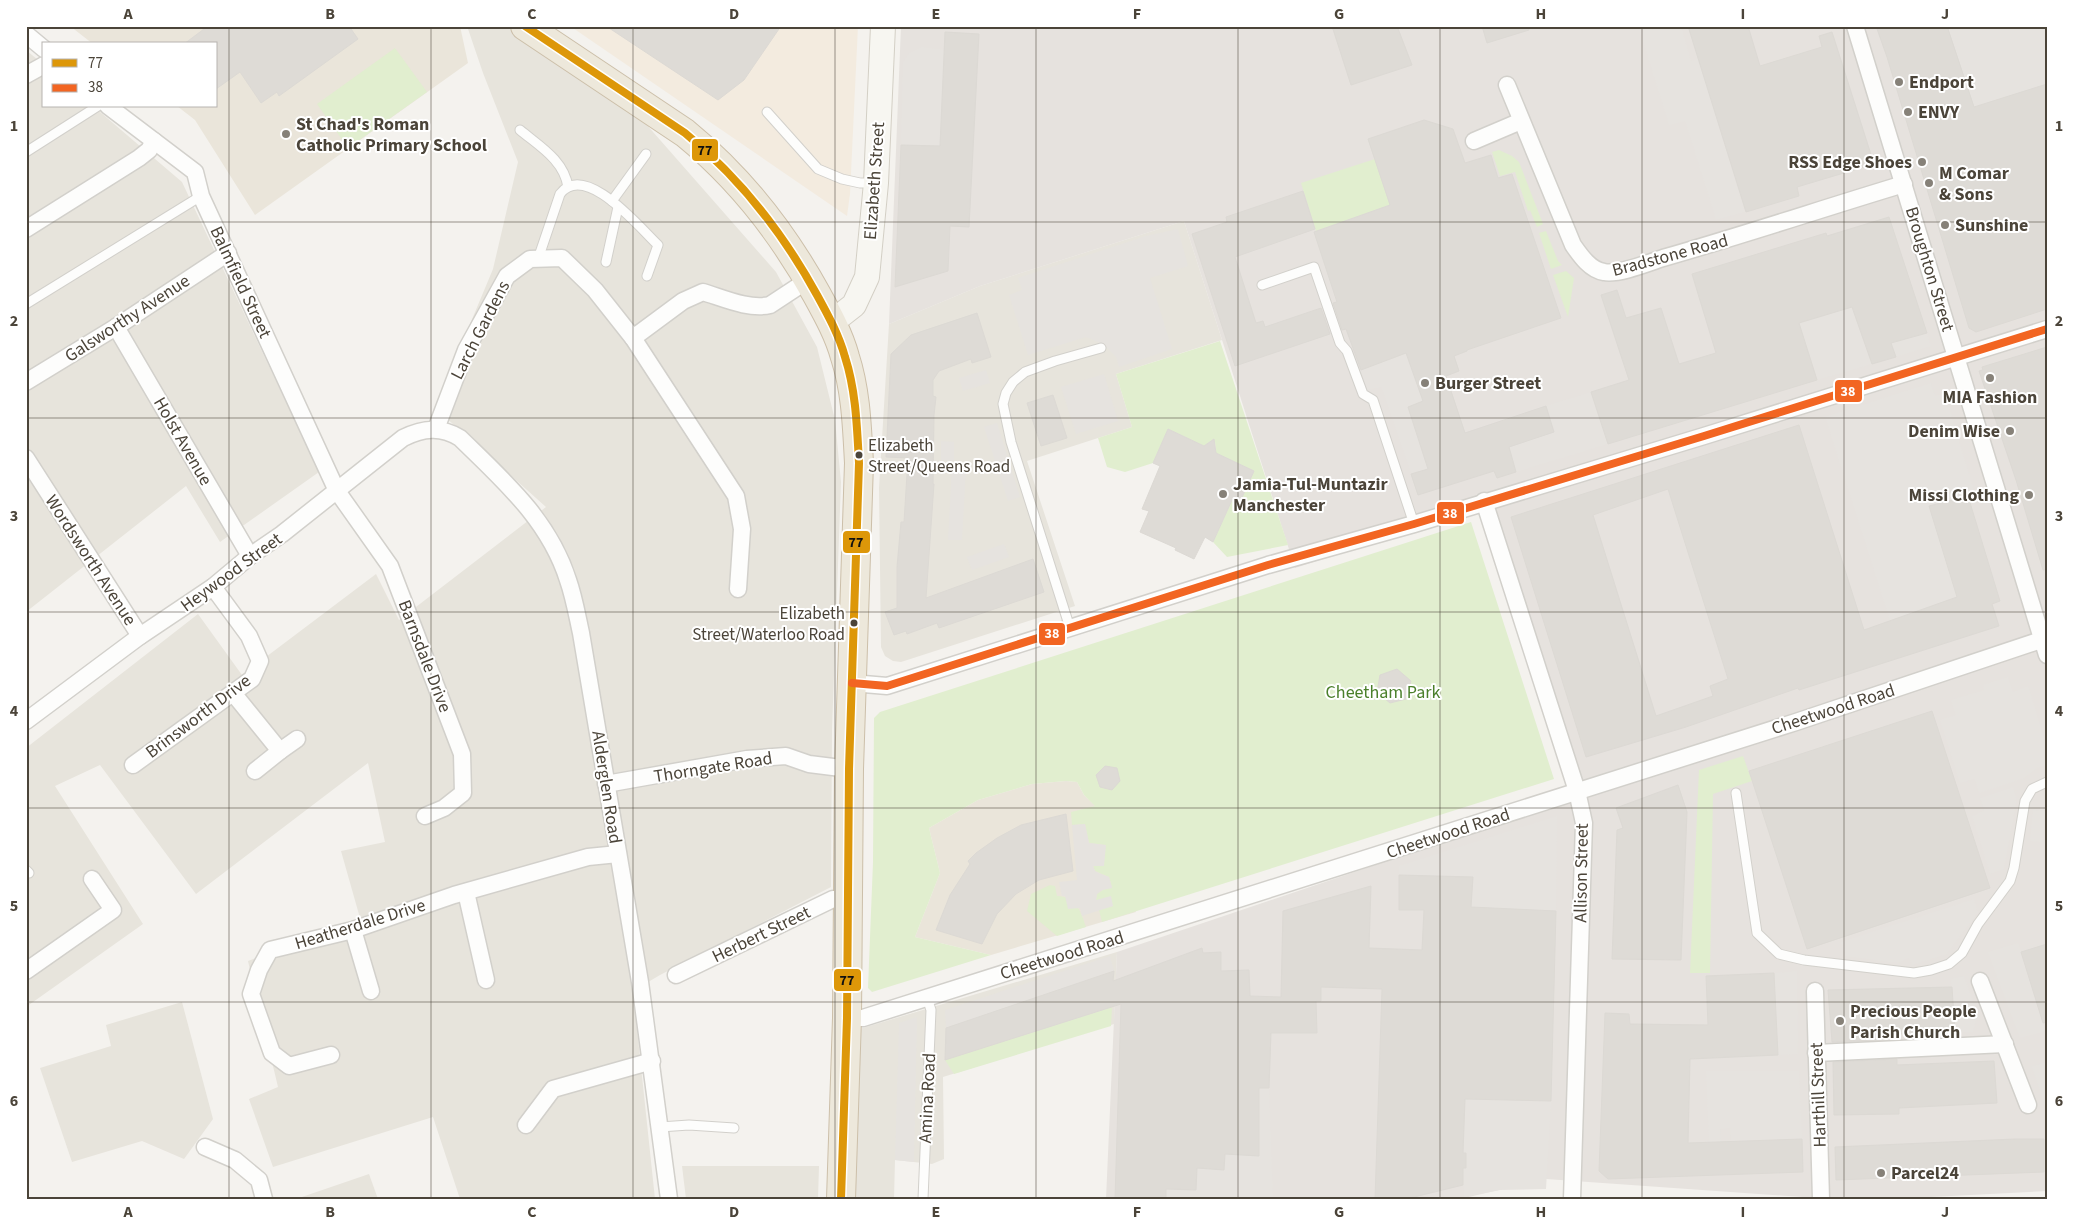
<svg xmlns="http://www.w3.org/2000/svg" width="2073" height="1225" viewBox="0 0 2073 1225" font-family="'Source Sans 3',sans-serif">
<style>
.residential{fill:#e7e4dc}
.commercial{fill:#f3ebdf}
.industrial{fill:#e6e2de}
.education{fill:#eae5da}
.green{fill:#e1eecf}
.parking{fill:#e6e3df}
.building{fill:#dedbd6;stroke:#dcd9d4;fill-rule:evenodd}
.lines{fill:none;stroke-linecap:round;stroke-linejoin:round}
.lane-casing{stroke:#d2d0cb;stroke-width:11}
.street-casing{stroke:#d2d0cb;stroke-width:19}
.secondary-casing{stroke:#d3cfc5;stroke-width:26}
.highway-casing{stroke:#ccbfa9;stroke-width:30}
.lane{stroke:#fdfdfc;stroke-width:9}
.street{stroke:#fdfdfc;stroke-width:16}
.secondary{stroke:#f7f6f1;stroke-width:24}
.highway{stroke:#ede8db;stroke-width:28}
.bus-1-casing{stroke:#fff;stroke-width:11}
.bus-2-casing{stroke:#fff;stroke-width:11}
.bus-1{stroke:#dd9709;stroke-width:8}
.bus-2{stroke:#f26522;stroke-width:8}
.grid{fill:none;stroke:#4b4439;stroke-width:1;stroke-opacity:0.55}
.poi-dot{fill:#868178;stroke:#fff;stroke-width:2}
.bus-dot{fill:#4b4439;stroke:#fff;stroke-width:2}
.labels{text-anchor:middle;stroke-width:4;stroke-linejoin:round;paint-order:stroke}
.bus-label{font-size:17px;fill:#4b4439;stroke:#fff;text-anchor:start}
.poi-label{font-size:18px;font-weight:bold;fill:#4b4439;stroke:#fff;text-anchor:start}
.street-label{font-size:18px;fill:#4b4439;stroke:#fff}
.park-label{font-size:18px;fill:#4a7f2a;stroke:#fff}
.line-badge{stroke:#fff;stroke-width:2}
.badge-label{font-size:14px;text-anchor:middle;font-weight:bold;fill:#fff}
.pale-badge-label{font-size:14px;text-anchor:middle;font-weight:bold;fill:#111}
.neatline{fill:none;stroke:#4b4439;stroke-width:2}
.grid-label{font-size:16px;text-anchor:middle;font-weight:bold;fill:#4b4439}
</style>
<rect width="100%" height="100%" fill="#f4f2ee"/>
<g class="residential">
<polygon points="467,26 505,26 632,108 776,272 817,347 835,420 841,482 832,730 831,887 660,975 633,991 655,1199 460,1199 433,1117 273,1167 249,1099 278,1087 248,961 360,918 341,851 385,842 368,763 196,894 100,765 55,786 143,924 26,1007 26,748 198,614 242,675 376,574 399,620 546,507 435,408 493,269 518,162 483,73"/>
<polygon points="26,50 44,65 44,106 93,106 182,182 319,472 220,542 186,486 26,612"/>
<polygon points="1184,221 1222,340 1116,374 1132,427 1027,461 1075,606 901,662 893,661 885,656 881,647 879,488 889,324 980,286"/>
<polygon points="1117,952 1114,1024 943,1077 944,1159 932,1164 895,1160 894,1199 850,1199 856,1030"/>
<polygon points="182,1002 213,1119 184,1159 142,1141 72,1162 40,1068 111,1046 106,1025"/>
<polygon points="682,1166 819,1166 818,1199 686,1199"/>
<polygon points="369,1174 378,1199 296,1199"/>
</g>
<polygon class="commercial" points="570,26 858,26 850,194 847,216"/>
<polygon class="industrial" points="901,26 2047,26 2047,1191 1892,1199 1831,1199 1546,1179 1460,1199 1106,1199 1117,952 1571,799 1479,509 1295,568 1184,221 980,286 889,324"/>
<g class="education">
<polygon points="70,26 460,26 468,63 255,215 195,120 177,106 216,106 216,44 93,44"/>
<polygon points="1066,781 1077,782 1084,795 1096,806 1136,912 991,955 915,937 940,873 929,828 978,800 1032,784"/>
</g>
<g class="green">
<polygon points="395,48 427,92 348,148 317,104"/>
<polygon points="1499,150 1512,156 1519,162 1543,224 1537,227 1530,210 1528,211 1515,172 1500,176 1492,152"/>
<polygon points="1375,159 1390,205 1316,231 1301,183"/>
<polygon points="1546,231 1558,261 1562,265 1551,269 1539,233"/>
<polygon points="1566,271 1574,278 1568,317 1553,275"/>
<polygon points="1220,341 1288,545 1227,557 1213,542 1232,500 1239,504 1254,471 1216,453 1215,442 1211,441 1204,446 1168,429 1153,463 1125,472 1107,467 1098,438 1132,427 1116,374"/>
<polygon points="1471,522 1554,779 1102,922 1099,910 1113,906 1096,900 1097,894 1103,890 1112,887 1109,877 1095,871 1093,865 1105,845 1089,843 1085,824 1072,825 1071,812 1095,806 1084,795 1077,782 1066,781 1032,784 978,800 929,828 940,873 915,937 991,955 872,992 868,988 873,862 874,718 880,712"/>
<polygon points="1743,756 1752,781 1713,794 1710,973 1690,973 1699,770"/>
<path d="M 1050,885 L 1055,886 L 1057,896 C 1076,896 1081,912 1086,927 L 1057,936 L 1027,911 L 1031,894 Z"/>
<polygon points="1112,1007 1111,1026 954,1074 945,1060"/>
</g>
<g class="parking">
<polygon points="1638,26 1681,26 1691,61 1699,59 1745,212 1716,220 1685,121 1669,125"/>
<polygon points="1947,26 2047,26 2047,84 1974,108"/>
<polygon points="921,47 945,50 940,146 901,145 903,62 909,53"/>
<polygon points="1178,229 1188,266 1150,278 1172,349 1119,367 1116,357 1103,344 1086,337 1028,355 1009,295 1022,290 1018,278 1146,236"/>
<polygon points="1852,307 1872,364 1817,380 1807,348 1782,328"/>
<polygon points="1927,333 1931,346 1896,357 1891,343"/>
<polygon points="1411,352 1423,401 1408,407 1428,469 1411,474 1381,387 1367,390 1360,370"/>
<polygon points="986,370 990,383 963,391 959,378"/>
<polygon points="1104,374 1118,421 1076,434 1061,387"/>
<polygon points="1931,383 1935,396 1945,393 1975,494 1930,507 1957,597 1890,621 1825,417"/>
<polygon points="1591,392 1608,444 1516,472 1509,447 1554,432 1546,406"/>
<polygon points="997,423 1020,497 1008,501 984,427"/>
<polygon points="941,441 954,442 954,461 941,460"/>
<polygon points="952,466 966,467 962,540 948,540"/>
<polygon points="1004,544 1009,557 972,570 967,557"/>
<polygon points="2008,677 2013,692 2028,686 2047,747 2047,765 2037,768 2024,778 1979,793 1975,779 1960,783 1940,720 1956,715 1951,700 1984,690 1983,685"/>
<polygon points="2013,787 2016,799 2015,810 2004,869 1990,874 1972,816 1984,811 1980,798"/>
<polygon points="2033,810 2046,811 2042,842 2030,841"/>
<polygon points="1557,816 1556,911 1471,907 1473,877 1399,875 1399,866"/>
<polygon points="1085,824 1089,843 1106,845 1104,866 1093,866 1095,871 1101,874 1109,877 1112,888 1102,890 1097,894 1096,900 1111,896 1113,906 1082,916 1080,908 1068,909 1065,896 1062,896 1059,882 1077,880 1072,825"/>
<polygon points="1974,899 1978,913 1947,954 1912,965 1909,958 1897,963 1845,956 1841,942"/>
<polygon points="2018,943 2046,1031 2020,1038 1988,952"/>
<polygon points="1110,956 1114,971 946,1028 945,1010"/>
<polygon points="1797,971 1798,1054 1778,1055 1774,973"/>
<polygon points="1964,976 1978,1014 1973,1032 1955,1032 1951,979"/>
<polygon points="917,1017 914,1162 895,1160 899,1023"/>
<polygon points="2047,1062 2047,1105 2045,1105 2032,1066"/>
<polygon points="1706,1071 1799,1071 1802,1139 1731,1142 1730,1128 1720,1129 1721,1142 1709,1142"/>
<polygon points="1259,1088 1269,1088 1273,1199 1166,1199 1166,1189 1196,1190 1197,1168 1224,1170 1225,1154 1259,1155"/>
<polygon points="1465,1099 1551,1101 1546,1189 1500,1190 1464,1197 1463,1168 1466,1167 1466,1153 1463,1153"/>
</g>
<g class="building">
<polygon points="208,26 349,26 358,39 279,96 277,92 261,103 240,72 216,89 216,44 184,44"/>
<polygon points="606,26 781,26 744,80 718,100"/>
<polygon points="1332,26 1397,26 1412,65 1351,85"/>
<polygon points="1482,26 1529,26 1529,30 1487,43"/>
<polygon points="1688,26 1748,26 1760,66 1822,47 1819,36 1832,32 1874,164 1797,187 1799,196 1746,212"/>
<polygon points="1876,26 1947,26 1974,107 2047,84 2047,309 1976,332 1969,328 1887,57"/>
<polygon points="945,32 979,34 969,227 950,226 948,271 895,287 901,145 940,146"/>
<polygon points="1424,120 1453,129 1465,163 1491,155 1498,178 1512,174 1561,318 1467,350 1467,351 1454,356 1459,371 1446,376 1465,433 1546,406 1554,432 1509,447 1516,472 1497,478 1494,471 1418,495 1411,474 1428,469 1408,407 1423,401 1406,353 1361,370 1346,329 1342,330 1333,303 1337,302 1314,232 1390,205 1368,139"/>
<polygon points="1303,191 1315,229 1235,257 1256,323 1263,321 1265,327 1321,308 1330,334 1235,366 1192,234 1227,222 1226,217"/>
<polygon points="1889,217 1927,333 1891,343 1896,357 1872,364 1852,307 1799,323 1817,380 1608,444 1591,392 1629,380 1601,295 1617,290 1626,318 1661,308 1679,364 1716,353 1692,274 1826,233 1827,236"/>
<polygon points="977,313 991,357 972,363 971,359 939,371 933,380 933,396 936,397 934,415 933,484 934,484 926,598 1033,559 1044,592 939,628 937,623 907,634 906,631 894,635 885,612 897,608 897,567 901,522 904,522 908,458 886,457 891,354 911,335"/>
<polygon points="2047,347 2047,569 2043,570 2016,480 1979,371 1983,370 1982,367"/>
<polygon points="1053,395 1067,438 1041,446 1027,403"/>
<path d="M 1799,425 L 1864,630 L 1957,597 L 1929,506 L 1968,496 L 2000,601 L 1992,604 L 1999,626 L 1799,690 L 1798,688 L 1686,727 L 1586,757 L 1511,517 ZM 1668,489 L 1728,679 L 1710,686 L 1713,696 L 1656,716 L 1593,515 Z"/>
<polygon points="1168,429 1204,446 1214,439 1216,453 1254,471 1239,504 1232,500 1213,542 1205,537 1194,559 1175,550 1176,548 1140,532 1149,511 1142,509 1160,466 1153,463"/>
<polygon points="1397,669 1411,681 1406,699 1390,703 1377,692 1380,675"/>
<polygon points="1932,711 1990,888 1807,949 1749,771"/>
<polygon points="1105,766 1117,768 1120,781 1112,790 1100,787 1096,775"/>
<polygon points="1678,785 1687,812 1681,960 1612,959 1617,830 1623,828 1616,808"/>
<polygon points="1066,814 1073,871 1039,880 1016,894 997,914 982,944 936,930 950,895 970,864 968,861 976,853 997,838 1021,825"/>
<polygon points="1399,875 1473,877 1471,907 1556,911 1551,1101 1465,1099 1463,1153 1466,1153 1466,1168 1463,1168 1463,1185 1406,1199 1375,1199 1382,989 1321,987 1321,1001 1316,1001 1317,1033 1271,1033 1269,1088 1259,1088 1259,1156 1225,1154 1224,1170 1197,1168 1196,1190 1166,1189 1166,1199 1115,1199 1121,1004 945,1060 946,1028 1114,971 1113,981 1202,948 1203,953 1221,952 1221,971 1249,970 1250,996 1281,997 1283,911 1371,886 1369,948 1422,950 1424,910 1399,910"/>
<polygon points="2047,944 2047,1022 2043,1023 2021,952"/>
<polygon points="1774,973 1778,1055 1690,1059 1688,1143 1802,1139 1803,1172 1608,1179 1599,1171 1605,1013 1629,1014 1630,1024 1708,1025 1706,976"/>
<polygon points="1952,987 1955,1032 1896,1034 1896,1039 1832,1042 1828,990"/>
<polygon points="1897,1059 1897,1065 1994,1061 1997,1103 1899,1108 1899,1114 1834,1115 1833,1062"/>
<polygon points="2015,1139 2044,1139 2044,1172 1836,1180 1835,1147"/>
</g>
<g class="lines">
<defs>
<g id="lane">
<polyline points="767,112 818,169 842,179 860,183 875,183"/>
<path d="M 520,130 C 539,146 564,160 568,187"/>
<polyline points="26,152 98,106"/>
<polyline points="612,201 646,154"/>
<path d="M 538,259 L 560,194 C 585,161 639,227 658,245 L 647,276"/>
<polyline points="606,262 618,207"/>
<polyline points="1262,285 1314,267 1340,343 1347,351 1363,394 1373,400 1414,524"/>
<polyline points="26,304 201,196"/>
<polyline points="1070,628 1011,442 1003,404 1006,393 1013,382 1025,372 1055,361 1101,348"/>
<polyline points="1736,793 1757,933 1779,954 1804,960 1914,973 1931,970 1949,964 1962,953 1978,924 2010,881 2014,868 2025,801 2032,789 2047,782"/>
<polyline points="26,870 29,873"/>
<polyline points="660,1127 689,1125 734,1128"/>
<polyline points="923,1199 931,1010 927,998"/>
</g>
<g id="street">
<polyline points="1855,26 2047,655"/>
<polyline points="26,34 44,49"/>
<polyline points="26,75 44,65"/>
<path d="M 1507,85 L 1573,245 C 1580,255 1590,270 1604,272 C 1618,275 1648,263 1663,258 C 1744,235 1824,208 1904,184"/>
<polyline points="108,106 195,172 201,196 337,491 390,566 462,754 463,793 444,808 425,816"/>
<polyline points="1474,141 1521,121"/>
<polyline points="26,229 139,158 149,150 154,141"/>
<polyline points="116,327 250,556"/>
<polyline points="633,338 736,496 742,529 738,589"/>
<polyline points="26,382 116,327 228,253"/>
<path d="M 436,429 L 466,350 L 507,276 L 530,259 L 562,258 L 595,290 L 633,338 L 683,301 L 703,292 C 723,298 749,310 770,305 L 808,280"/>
<polyline points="26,458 140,636"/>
<polyline points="1484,501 1577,791 1584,823 1572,1199"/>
<polyline points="852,683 887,686 1268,565 1414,524 1704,436 2047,329"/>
<polyline points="233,693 280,751 255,771"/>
<path d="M 26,721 L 140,636 L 213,587 L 250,556 L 282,534 L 403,438 C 423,428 441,426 460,438 C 504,481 549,520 568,580 C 574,597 577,615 581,633 L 640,982 L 669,1199"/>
<polyline points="280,751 297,739"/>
<polyline points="133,765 252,679 260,661 249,636 213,587"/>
<polyline points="606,784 747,759 786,756 809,764 849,769"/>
<polyline points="466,892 486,980"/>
<polyline points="353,930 371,991"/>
<polyline points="26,971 113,910 92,879"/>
<polyline points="676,975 833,899 847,900"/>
<polyline points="1980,981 2028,1105"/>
<polyline points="1815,991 1821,1199"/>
<polyline points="847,1018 863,1018 1796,722 2047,638"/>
<polyline points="1816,1053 2005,1044"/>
<polyline points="331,1055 289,1066 272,1053 251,994 259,970 270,950 353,930 454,895 588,857 618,854"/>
<polyline points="526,1125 553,1089 652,1061"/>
<polyline points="205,1147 235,1160 259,1180 264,1199"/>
</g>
<polyline id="secondary" points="831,323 854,305 867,277 876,183 883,26"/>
<path id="highway" d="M 525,26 L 685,133 C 740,178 783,233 817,295 C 828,315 839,335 845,357 C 856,391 857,427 859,463 L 849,769 L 847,1018 L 841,1199"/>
</defs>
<use href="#lane" class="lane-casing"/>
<use href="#street" class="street-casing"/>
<use href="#secondary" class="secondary-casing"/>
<use href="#highway" class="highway-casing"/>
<use href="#lane" class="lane"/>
<use href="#street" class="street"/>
<use href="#secondary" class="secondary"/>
<use href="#highway" class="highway"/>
<defs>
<path id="bus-1" d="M 525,26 L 685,133 C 740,178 783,233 817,295 C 828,315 839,335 845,357 C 856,391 857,427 859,463 L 849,769 L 847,1018 L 841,1199"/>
<polyline id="bus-2" points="852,683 887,686 1268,565 1414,524 1704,436 2047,329"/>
</defs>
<use href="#bus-1" class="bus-1-casing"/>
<use href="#bus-2" class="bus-2-casing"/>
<use href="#bus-1" class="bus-1"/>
<use href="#bus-2" class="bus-2"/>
</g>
<path class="grid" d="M 229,26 L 229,1199M 431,26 L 431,1199M 633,26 L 633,1199M 835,26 L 835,1199M 1036,26 L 1036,1199M 1238,26 L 1238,1199M 1440,26 L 1440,1199M 1642,26 L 1642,1199M 1844,26 L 1844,1199M 26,222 L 2047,222M 26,418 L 2047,418M 26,612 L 2047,612M 26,808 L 2047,808M 26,1002 L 2047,1002"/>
<g class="poi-dot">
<circle cx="1899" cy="82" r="5"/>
<circle cx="1908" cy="112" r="5"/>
<circle cx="286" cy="134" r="5"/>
<circle cx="1922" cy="162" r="5"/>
<circle cx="1929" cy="183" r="5"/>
<circle cx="1945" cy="225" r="5"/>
<circle cx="1990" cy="378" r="5"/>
<circle cx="1425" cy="383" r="5"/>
<circle cx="2010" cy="431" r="5"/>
<circle cx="1223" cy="494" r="5"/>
<circle cx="2029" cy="495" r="5"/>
<circle cx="1840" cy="1021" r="5"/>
<circle cx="1881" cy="1173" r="5"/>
</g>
<g class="bus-dot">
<circle cx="859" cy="455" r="4.5"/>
<circle cx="854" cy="623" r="4.5"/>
</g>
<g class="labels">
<g class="bus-label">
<text x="868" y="451">Elizabeth<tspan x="868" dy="21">Street/Queens Road</tspan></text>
<text x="845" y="619" text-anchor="end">Elizabeth<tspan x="845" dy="21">Street/Waterloo Road</tspan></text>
</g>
<g class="poi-label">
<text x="1909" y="88">Endport</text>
<text x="1918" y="118">ENVY</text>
<text x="296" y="130">St Chad's Roman<tspan x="296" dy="21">Catholic Primary School</tspan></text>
<text x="1912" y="168" text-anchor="end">RSS Edge Shoes</text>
<text x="1939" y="179">M Comar<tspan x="1939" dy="21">&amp; Sons</tspan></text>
<text x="1955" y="231">Sunshine</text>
<text x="1435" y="389">Burger Street</text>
<text x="1990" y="403" text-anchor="middle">MIA Fashion</text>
<text x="2000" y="437" text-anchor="end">Denim Wise</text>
<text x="1233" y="490">Jamia-Tul-Muntazir<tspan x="1233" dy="21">Manchester</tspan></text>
<text x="2019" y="501" text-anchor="end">Missi Clothing</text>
<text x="1850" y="1017">Precious People<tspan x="1850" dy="21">Parish Church</tspan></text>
<text x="1891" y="1179">Parcel24</text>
</g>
<g class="street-label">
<text transform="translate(874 181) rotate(-86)" y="6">Elizabeth Street</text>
<text transform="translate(1670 255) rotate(-15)" y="6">Bradstone Road</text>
<text transform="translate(1930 269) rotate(73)" y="6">Broughton Street</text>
<text transform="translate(241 282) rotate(65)" y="6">Balmfield Street</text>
<text transform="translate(127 318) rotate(-33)" y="6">Galsworthy Avenue</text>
<text transform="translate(480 330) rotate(-63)" y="6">Larch Gardens</text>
<text transform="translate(183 441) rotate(60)" y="6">Holst Avenue</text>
<text transform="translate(91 560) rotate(57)" y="6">Wordsworth Avenue</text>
<text transform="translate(231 572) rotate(-36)" y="6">Heywood Street</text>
<text transform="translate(425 656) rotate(69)" y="6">Barnsdale Drive</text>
<text transform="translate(1833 709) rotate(-18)" y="6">Cheetwood Road</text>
<text transform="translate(198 716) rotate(-37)" y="6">Brinsworth Drive</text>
<text transform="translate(713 767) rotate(-9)" y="6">Thorngate Road</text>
<text transform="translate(607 787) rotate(81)" y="6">Alderglen Road</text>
<text transform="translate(1448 833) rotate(-18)" y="6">Cheetwood Road</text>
<text transform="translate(1581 873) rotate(-89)" y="6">Allison Street</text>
<text transform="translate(360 924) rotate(-17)" y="6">Heatherdale Drive</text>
<text transform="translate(761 934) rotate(-26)" y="6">Herbert Street</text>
<text transform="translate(1062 955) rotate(-17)" y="6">Cheetwood Road</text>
<text transform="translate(1818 1095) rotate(-92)" y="6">Harthill Street</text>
<text transform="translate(927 1098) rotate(-87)" y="6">Amina Road</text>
</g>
<g class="park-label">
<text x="1383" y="698">Cheetham Park</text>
</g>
</g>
<g class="line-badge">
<rect x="691" y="138" width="28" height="24" rx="5" fill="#dd9709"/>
<rect x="1834" y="379" width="29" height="24" rx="5" fill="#f26522"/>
<rect x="1436" y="501" width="29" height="24" rx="5" fill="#f26522"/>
<rect x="842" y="530" width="29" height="24" rx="5" fill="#dd9709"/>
<rect x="1038" y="622" width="28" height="24" rx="5" fill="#f26522"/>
<rect x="833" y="968" width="29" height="24" rx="5" fill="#dd9709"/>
</g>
<g class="badge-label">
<text x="1848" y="396">38</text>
<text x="1450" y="518">38</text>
<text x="1052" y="638">38</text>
</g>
<g class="pale-badge-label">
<text x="705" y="155">77</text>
<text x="856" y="547">77</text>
<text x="847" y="985">77</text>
</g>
<rect width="2073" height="1225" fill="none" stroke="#ffffff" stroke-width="55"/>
<rect x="42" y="42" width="175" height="65" fill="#ffffff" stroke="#b7b4b0"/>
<rect x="52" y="59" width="25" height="8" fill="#dd9709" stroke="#b7b4b0"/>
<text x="88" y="68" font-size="15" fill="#4b4439">77</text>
<rect x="52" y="84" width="25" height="8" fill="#f26522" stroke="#b7b4b0"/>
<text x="88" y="92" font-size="15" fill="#4b4439">38</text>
<rect x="28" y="28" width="2018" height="1170" class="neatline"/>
<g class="grid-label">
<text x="128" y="19">A</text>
<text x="330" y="19">B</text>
<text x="532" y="19">C</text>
<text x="734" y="19">D</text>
<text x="936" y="19">E</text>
<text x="1137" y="19">F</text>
<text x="1339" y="19">G</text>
<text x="1541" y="19">H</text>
<text x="1743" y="19">I</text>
<text x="1945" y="19">J</text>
<text x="14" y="131">1</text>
<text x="2059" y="131">1</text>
<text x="14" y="326">2</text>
<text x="2059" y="326">2</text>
<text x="14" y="521">3</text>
<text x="2059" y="521">3</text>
<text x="14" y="716">4</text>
<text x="2059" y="716">4</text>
<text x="14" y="911">5</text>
<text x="2059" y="911">5</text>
<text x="14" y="1106">6</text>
<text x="2059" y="1106">6</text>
<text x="128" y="1217">A</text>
<text x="330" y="1217">B</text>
<text x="532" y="1217">C</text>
<text x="734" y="1217">D</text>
<text x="936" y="1217">E</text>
<text x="1137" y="1217">F</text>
<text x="1339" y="1217">G</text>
<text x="1541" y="1217">H</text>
<text x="1743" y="1217">I</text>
<text x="1945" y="1217">J</text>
</g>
</svg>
